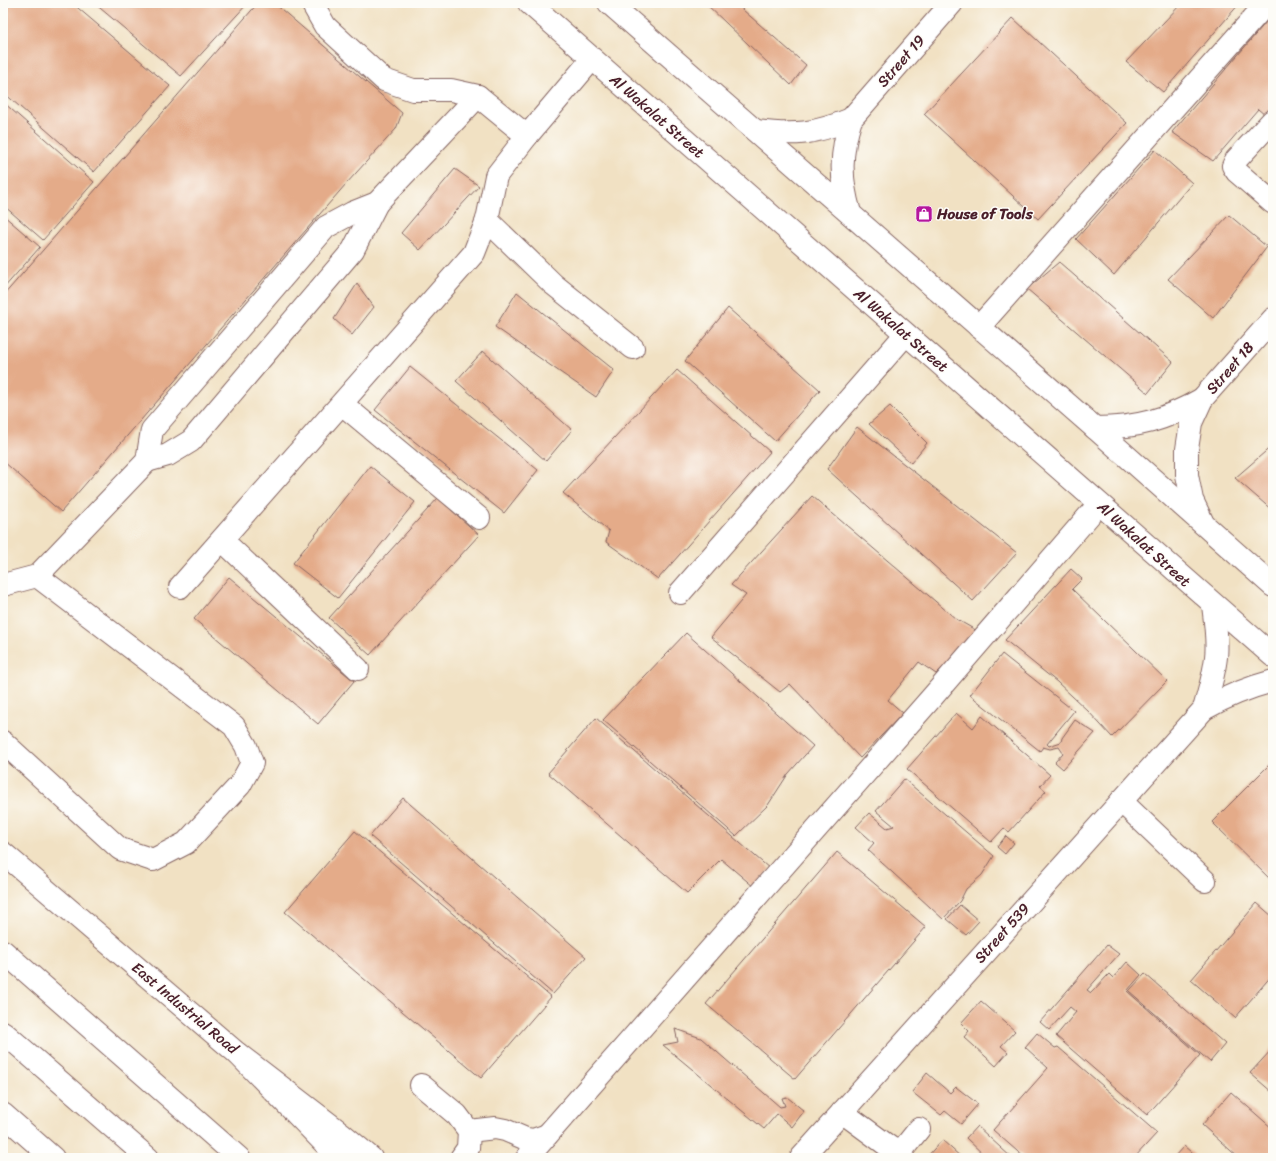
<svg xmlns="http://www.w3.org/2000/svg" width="1276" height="1161" viewBox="0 0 1276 1161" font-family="Sriracha,sans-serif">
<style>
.building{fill:#e4ab89}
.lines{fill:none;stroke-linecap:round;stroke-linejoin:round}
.minor-casing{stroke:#846360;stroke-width:24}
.major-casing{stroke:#846360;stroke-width:24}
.highway-casing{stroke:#846360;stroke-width:24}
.minor{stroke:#fff;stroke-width:22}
.major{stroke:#fff;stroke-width:22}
.highway{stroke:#fff;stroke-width:22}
.labels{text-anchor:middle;stroke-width:3;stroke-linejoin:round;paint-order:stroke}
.street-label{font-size:15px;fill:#4a1f2b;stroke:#fdfcf7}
.poi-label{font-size:15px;font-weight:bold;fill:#4a1f2b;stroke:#fdfcf7;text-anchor:start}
</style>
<rect width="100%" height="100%" fill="#fdfcf7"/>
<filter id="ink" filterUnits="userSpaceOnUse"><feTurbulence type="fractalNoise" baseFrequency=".025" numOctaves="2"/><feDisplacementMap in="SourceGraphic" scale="8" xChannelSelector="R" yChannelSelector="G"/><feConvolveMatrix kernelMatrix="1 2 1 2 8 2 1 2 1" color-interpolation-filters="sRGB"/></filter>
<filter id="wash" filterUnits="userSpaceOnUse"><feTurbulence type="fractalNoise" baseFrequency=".012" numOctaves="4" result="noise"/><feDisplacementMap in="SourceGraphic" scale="16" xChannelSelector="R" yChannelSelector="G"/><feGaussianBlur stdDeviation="0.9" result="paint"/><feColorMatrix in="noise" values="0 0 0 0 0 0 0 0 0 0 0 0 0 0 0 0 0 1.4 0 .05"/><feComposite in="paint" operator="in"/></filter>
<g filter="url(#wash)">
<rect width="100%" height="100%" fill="#f1e1c3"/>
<g id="blocks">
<g class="building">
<polygon points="3,3 72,3 170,86 94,172 3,92"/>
<polygon points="94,3 248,3 181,76"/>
<polygon points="258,3 274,3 402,113 396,129 346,184 61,512 3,461 3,296"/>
<polygon points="705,3 735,3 806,65 791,85"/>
<polygon points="1182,3 1240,3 1163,92 1126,62"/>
<polygon points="1273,14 1273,122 1258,109 1213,161 1172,132"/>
<polygon points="1013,18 1127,123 1038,219 924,114"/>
<polygon points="3,102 94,182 43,240 3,205"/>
<polygon points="1155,150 1192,183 1114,275 1076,239"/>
<polygon points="455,169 479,186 420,250 401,233"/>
<polygon points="3,215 40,247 3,289"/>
<polygon points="1229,215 1267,247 1213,318 1168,279"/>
<polygon points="1059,262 1173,362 1148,393 1027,289"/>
<polygon points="357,284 374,307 352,335 334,319"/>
<polygon points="517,292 614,370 596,397 495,327"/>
<polygon points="728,308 820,390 775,441 685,361"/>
<polygon points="483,351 572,430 546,461 456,381"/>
<polygon points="410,367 538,470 504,513 375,410"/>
<polygon points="677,370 770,452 658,579 606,542 609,531 563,493"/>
<polygon points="890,406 927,443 911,463 869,424"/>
<polygon points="857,427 1017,553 973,601 827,469"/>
<polygon points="1273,445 1273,511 1235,478"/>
<polygon points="370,466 415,502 338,598 293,563"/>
<polygon points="812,496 956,619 979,632 936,674 919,662 888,700 903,713 860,758 790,684 780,692 711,637 746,595 731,585"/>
<polygon points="438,498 479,535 370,655 329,618"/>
<polygon points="1071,569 1082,579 1072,589 1167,681 1112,737 1088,711 1057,682 1005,640"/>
<polygon points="229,577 354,681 318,724 194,619"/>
<polygon points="686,633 813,746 788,774 768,805 736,836 603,720"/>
<polygon points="1002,654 1074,711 1047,744 1049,746 1061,742 1062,738 1075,720 1095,733 1063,769 1055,762 1063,753 1059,747 1050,749 1043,747 1040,751 970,695"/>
<polygon points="956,713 973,728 982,716 1050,775 1040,786 1046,791 1009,832 1004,828 991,842 907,769"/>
<polygon points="596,718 770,869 754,887 721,859 687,893 548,773"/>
<polygon points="1273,761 1273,882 1212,822"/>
<polygon points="904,779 994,856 982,875 966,889 960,901 943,919 868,850 874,843 856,827 869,813 887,828 894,826 876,811"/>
<polygon points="403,798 586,957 553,994 370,836"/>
<polygon points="355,831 551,997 481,1078 285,912"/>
<polygon points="1006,836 1014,843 1005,854 997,847"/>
<polygon points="837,852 926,927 795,1079 706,1004"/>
<polygon points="1257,903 1273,917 1273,974 1235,1018 1191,980"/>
<polygon points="960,905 979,921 966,935 947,919"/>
<polygon points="1107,945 1119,954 1087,990 1091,993 1109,974 1113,978 1127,962 1141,975 1127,991 1200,1055 1147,1115 1056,1036 1076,1012 1070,1007 1049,1030 1040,1022"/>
<polygon points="1145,974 1225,1044 1210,1062 1129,991"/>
<polygon points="981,1001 1015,1031 1001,1046 1008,1052 996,1066 964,1037 969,1031 961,1023"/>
<polygon points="675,1029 701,1038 780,1107 785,1106 782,1098 787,1097 804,1111 792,1127 777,1114 764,1129 663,1045 678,1042"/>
<polygon points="1037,1033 1055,1048 1058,1047 1157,1133 1134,1158 1025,1158 993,1130 1048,1068 1025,1047"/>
<polygon points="1273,1048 1273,1093 1250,1073"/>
<polygon points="927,1073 950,1093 956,1087 978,1104 961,1124 945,1111 941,1115 912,1092"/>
<polygon points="1231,1092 1273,1129 1273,1158 1239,1158 1202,1125"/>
<polygon points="977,1126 1012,1158 987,1158 966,1138"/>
<polygon points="942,1140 962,1158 926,1158"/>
<polygon points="1184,1146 1198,1158 1173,1158"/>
</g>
</g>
</g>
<g filter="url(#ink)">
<use href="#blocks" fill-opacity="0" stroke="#846360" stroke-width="1"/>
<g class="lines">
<defs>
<g id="minor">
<polyline points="312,3 325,26 384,80 413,90 451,90 478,96 527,136"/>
<polyline points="529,3 1273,656"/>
<polyline points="609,3 1095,428 1273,586"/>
<polyline points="1272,121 1236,160 1233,166 1237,172 1273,203"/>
<path d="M 756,131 C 795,136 814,134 851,119"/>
<path d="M 850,213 C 840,179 840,153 851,119 L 952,3"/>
<polyline points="487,220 553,284 633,348"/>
<polyline points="979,327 1267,3"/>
<polyline points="342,404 479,518"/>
<path d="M 1095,428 C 1137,428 1165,420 1202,399"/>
<polyline points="147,461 168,455 191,441 353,250 377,203"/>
<polyline points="1202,521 1192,500 1187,475 1187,449 1191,423 1202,399 1273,319"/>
<polyline points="222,540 358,669"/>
<polyline points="3,585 37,576 147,461 152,430 326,227 352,213 377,203 478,96"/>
<polyline points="180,587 474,253 487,220 496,176 527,136 592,59"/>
<polyline points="680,593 905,335"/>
<path d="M 1204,709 C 1209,692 1214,675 1216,657 C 1218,640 1215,622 1213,605"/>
<polyline points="3,742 120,849 153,860 186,843 240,785 252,763 246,746 234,726 37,576"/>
<polyline points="1121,801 1205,881"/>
<polyline points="421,1085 457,1115 469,1131 468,1148 461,1158"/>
<polyline points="842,1112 899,1154 919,1129"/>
<polyline points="469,1131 495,1128 505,1130 526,1139 533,1140 547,1135"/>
<polyline points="527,1158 934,695 1099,504"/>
<path d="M 801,1158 L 1204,709 C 1227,696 1247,688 1273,681"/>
</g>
<g id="major">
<polyline points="3,853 238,1054 341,1133 371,1158"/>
<polyline points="3,1114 53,1158"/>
</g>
<g id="highway">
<polyline points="3,951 239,1158"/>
<polyline points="3,1032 148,1158"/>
<polyline points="238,1054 339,1158"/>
</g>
</defs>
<use href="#minor" class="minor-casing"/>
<use href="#major" class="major-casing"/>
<use href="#highway" class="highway-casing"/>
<use href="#minor" class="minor"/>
<use href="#major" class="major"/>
<use href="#highway" class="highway"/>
</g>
</g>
<defs>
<symbol id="shop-square" viewBox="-11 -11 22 22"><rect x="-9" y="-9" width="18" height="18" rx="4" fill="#b5179e" stroke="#fdfcf7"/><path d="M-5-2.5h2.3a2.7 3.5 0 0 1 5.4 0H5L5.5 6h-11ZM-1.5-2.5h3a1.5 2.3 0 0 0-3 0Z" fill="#fff"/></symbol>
</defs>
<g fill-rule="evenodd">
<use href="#shop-square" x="914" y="204" width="20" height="20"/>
</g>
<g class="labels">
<g class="street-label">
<text transform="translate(901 61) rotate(-49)" y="5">Street 19</text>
<text transform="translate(657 116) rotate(41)" y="5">Al Wakalat Street</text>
<text transform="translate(901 330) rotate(41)" y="5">Al Wakalat Street</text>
<text transform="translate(1230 368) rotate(-49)" y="5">Street 18</text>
<text transform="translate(1144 544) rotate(42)" y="5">Al Wakalat Street</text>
<text transform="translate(1002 933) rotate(-48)" y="5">Street 539</text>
<text transform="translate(185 1008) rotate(40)" y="5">East Industrial Road</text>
</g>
<g class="poi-label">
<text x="937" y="219">House of Tools</text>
</g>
</g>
<rect width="1276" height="1161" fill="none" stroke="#fdfcf7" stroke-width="16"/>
</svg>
